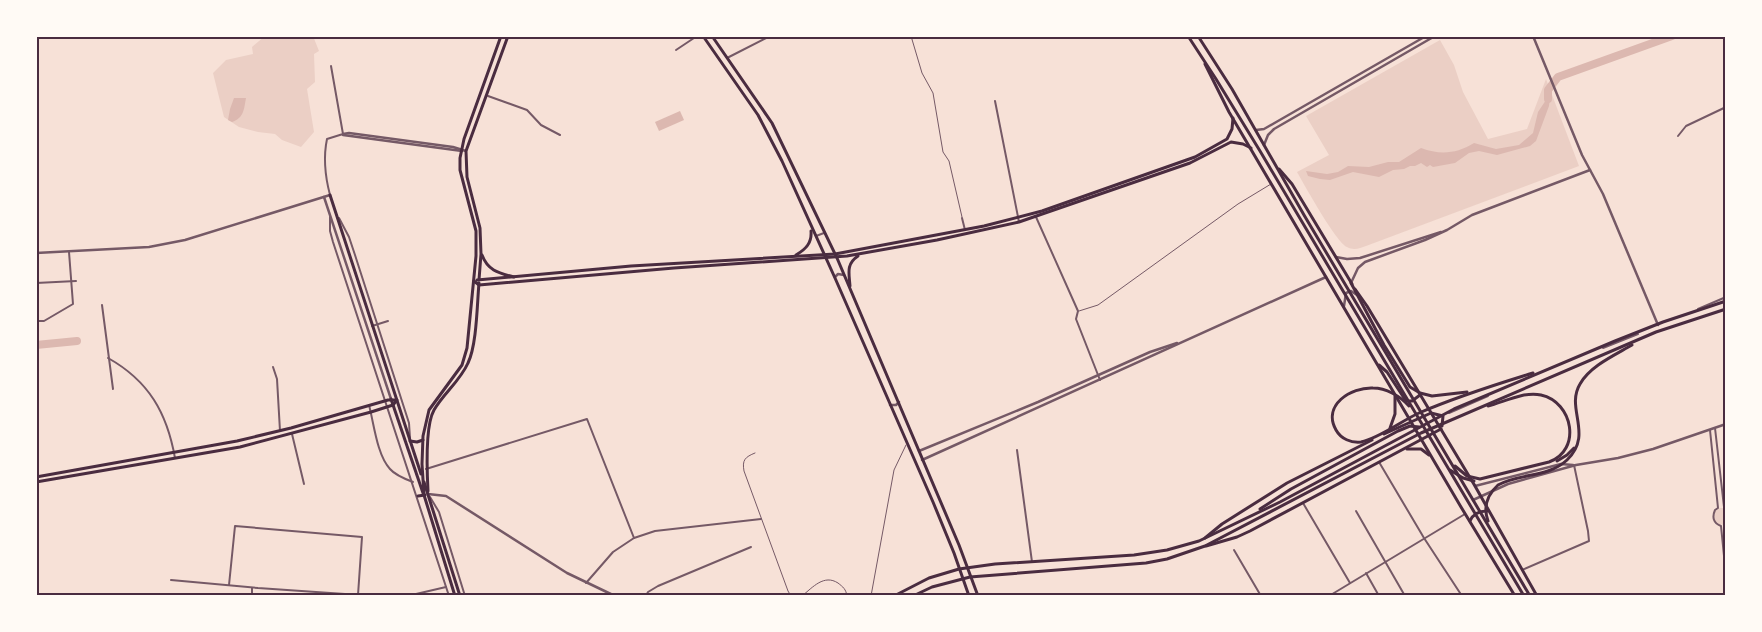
<svg xmlns="http://www.w3.org/2000/svg" width="1762" height="632" viewBox="0 0 1762 632" font-family="'PT Serif',serif">
<style>
.green{fill:#ebcfc5}
.water{fill:#dcb8b0}
.lines{fill:none;stroke-linecap:round;stroke-linejoin:round}
.river{stroke:#dcb8b0;stroke-width:8}
.service{stroke:#755966;stroke-width:1}
.minor{stroke:#755966;stroke-width:2}
.tertiary{stroke:#755966;stroke-width:2.5}
.secondary{stroke:#4a2c40;stroke-width:3}
.primary{stroke:#4a2c40;stroke-width:3}
.neatline{fill:none;stroke:#4a2c40;stroke-width:2}
</style>
<rect width="100%" height="100%" fill="#f7e1d7"/>
<g class="green">
<polygon points="265,36 313,36 319,51 314,54 315,82 307,89 314,132 301,147 282,140 275,134 258,132 239,127 224,117 213,73 226,60 253,54 252,47"/>
<path d="M 1440,40 L 1454,65 L 1463,92 L 1488,139 L 1527,129 L 1546,79 L 1579,166 L 1366,246 C 1360,248 1354,251 1347,247 C 1336,242 1305,186 1297,172 L 1329,155 L 1306,116 Z"/>
<polygon points="1720,508 1726,508 1725,525 1717,524 1713,519 1715,511"/>
</g>
<g class="water">
<path d="M 1548,90 L 1550,98 L 1549,106 L 1536,141 L 1530,146 L 1497,155 L 1479,151 L 1469,153 L 1455,163 L 1433,167 L 1430,165 L 1427,167 L 1421,163 L 1415,166 L 1410,166 L 1404,169 L 1393,170 L 1379,177 L 1353,172 L 1330,180 L 1320,179 L 1308,176 L 1306,171 L 1327,174 L 1338,172 L 1348,166 L 1369,167 L 1388,162 L 1399,162 L 1421,148 C 1440,155 1456,154 1474,143 L 1496,149 L 1519,145 L 1533,133 L 1538,112 L 1546,100 Z"/>
<path d="M 234,98 L 246,98 C 244,109 244,118 232,122 L 228,120 L 230,109 Z"/>
<polygon points="680,111 684,120 659,131 655,122"/>
</g>
<g class="lines">
<g class="river">
<polyline points="1548,99 1548,90 1558,77 1672,36"/>
<polyline points="36,345 77,341"/>
</g>
<g class="service">
<polyline points="911,36 922,73 933,93 943,152 949,161 962,217"/>
<polyline points="1079,311 1098,305 1238,204 1271,184"/>
<path d="M 755,453 C 745,457 742,460 744,471 L 788,591 L 791,596"/>
<path d="M 802,596 C 813,587 824,574 838,583 C 843,587 846,589 847,596"/>
<polyline points="871,596 894,470 906,445"/>
</g>
<g class="minor">
<polyline points="558,36 561,37"/>
<polyline points="676,50 697,36"/>
<polyline points="727,58 770,36"/>
<polyline points="488,96 527,110 541,125 560,135"/>
<polyline points="995,101 1019,222"/>
<polyline points="1678,136 1686,126 1726,107"/>
<path d="M 330,195 C 325,176 323,158 327,139 L 343,134 L 331,66"/>
<polyline points="330,217 330,231 333,242 449,596"/>
<polyline points="1036,217 1078,311 1076,319 1100,380"/>
<polyline points="339,218 349,237 355,255 409,423 410,438"/>
<polyline points="962,218 965,230"/>
<polyline points="816,236 824,233"/>
<polyline points="36,283 76,281"/>
<polyline points="102,305 113,389"/>
<polyline points="1698,309 1726,297"/>
<polyline points="36,321 44,321 73,304 69,252"/>
<polyline points="372,326 388,321"/>
<polyline points="1603,348 1638,334"/>
<path d="M 108,358 C 149,381 167,413 175,458"/>
<polyline points="273,367 277,379 280,431"/>
<path d="M 369,405 C 374,424 377,455 390,469 C 395,475 405,479 413,482"/>
<polyline points="1449,413 1488,396"/>
<polyline points="1715,428 1724,507"/>
<path d="M 1710,430 L 1718,508 L 1715,510 C 1712,517 1713,523 1721,526 L 1726,576"/>
<polyline points="292,434 304,484"/>
<polyline points="1017,450 1032,562"/>
<polyline points="1379,462 1424,538 1462,596"/>
<polyline points="426,469 587,419 634,538"/>
<polyline points="430,497 439,512 465,596"/>
<polyline points="1303,503 1350,583"/>
<polyline points="1356,511 1405,596"/>
<polyline points="1234,550 1261,596"/>
<polyline points="1522,570 1589,541 1588,531 1574,465"/>
<polyline points="1366,573 1379,596"/>
<polyline points="171,580 258,588 374,596"/>
<polyline points="586,583 613,552 634,538 655,531 761,519"/>
<polyline points="229,585 235,526 362,537 358,595"/>
<polyline points="252,596 252,588"/>
<polyline points="401,596 416,594 446,587"/>
<polyline points="646,596 648,592 658,586 751,547"/>
<polyline points="1329,596 1465,514"/>
</g>
<g class="tertiary">
<polyline points="1533,36 1582,155 1603,194 1658,325"/>
<polyline points="1256,130 1264,129 1278,121 1426,36"/>
<polyline points="343,134 349,133 453,147 466,151"/>
<polyline points="343,135 462,151"/>
<polyline points="1264,145 1268,135 1274,129 1435,36"/>
<polyline points="324,197 391,399"/>
<polyline points="36,253 149,247 185,240 330,195"/>
<polyline points="1336,257 1347,259 1360,258 1441,232"/>
<polyline points="835,277 838,274 844,275"/>
<polyline points="1351,283 1358,268 1365,262 1425,240 1447,230 1472,215 1590,170"/>
<polyline points="1344,306 1346,293 1351,291 1357,295"/>
<polyline points="890,405 896,405 899,402"/>
<polyline points="919,451 1038,402 1150,352 1177,343"/>
<polyline points="922,460 1326,277"/>
<polyline points="1475,486 1561,464 1573,465"/>
<polyline points="428,494 446,496 567,573 615,596"/>
<polyline points="1473,500 1508,484 1576,465 1618,458 1653,449 1726,424"/>
</g>
<g class="secondary">
<polyline points="703,36 758,115 782,161 835,278 933,502 954,553 969,596"/>
<polyline points="712,36 772,123 837,258 959,545 978,596"/>
<polyline points="1205,64 1229,112 1461,507 1515,596"/>
<polyline points="1279,169 1292,184 1352,284"/>
<path d="M 796,255 C 806,249 812,243 811,231"/>
<polyline points="477,280 631,266 835,254 984,226 1042,211 1195,157 1227,139 1232,129 1233,118"/>
<polyline points="474,281 479,285 674,268 847,256 937,240 1019,222 1190,163 1231,142 1243,144 1251,148"/>
<path d="M 850,286 C 849,273 846,264 858,256"/>
<polyline points="1355,289 1367,306 1475,486 1537,596"/>
<polyline points="1379,365 1387,372 1406,401 1412,401 1420,395"/>
<polyline points="391,399 423,493"/>
<polyline points="1390,428 1395,414 1395,396"/>
<polyline points="1384,434 1431,413 1443,416 1442,426"/>
<polyline points="1407,449 1421,449 1429,455"/>
<polyline points="36,477 237,441 291,428 388,400 397,400 393,405 371,412 240,447 36,482"/>
<path d="M 428,491 C 427,472 425,426 434,410 C 444,393 460,381 468,363 C 477,344 477,304 479,283"/>
<path d="M 1470,521 C 1473,514 1479,511 1487,511"/>
<polyline points="1205,538 1222,524 1287,483 1372,440"/>
<polyline points="1206,546 1237,537 1250,531 1441,429"/>
</g>
<g class="primary">
<polyline points="1188,36 1216,79 1260,151 1524,596"/>
<polyline points="1198,36 1232,89 1304,215 1530,596"/>
<polyline points="330,195 421,474"/>
<path d="M 482,255 C 488,271 499,273 514,277"/>
<polyline points="479,280 481,254 480,228 467,177 466,151 508,36"/>
<polyline points="1351,283 1384,345 1410,387 1420,393 1432,396 1467,392"/>
<path d="M 1409,406 C 1400,396 1386,388 1373,388 C 1351,387 1322,405 1336,430 C 1341,439 1351,443 1361,442 C 1380,438 1401,421 1419,413 C 1456,397 1494,385 1533,373"/>
<polyline points="410,441 417,442 423,440"/>
<polyline points="1557,461 1567,455 1574,448"/>
<path d="M 1455,466 L 1467,476 L 1480,479 L 1549,462 C 1582,450 1573,402 1541,395 C 1524,391 1504,402 1488,406"/>
<polyline points="1450,470 1463,478 1474,481"/>
<polyline points="424,482 460,596"/>
<polyline points="418,496 425,495"/>
<polyline points="1260,509 1291,489 1398,431 1410,426 1419,427"/>
<path d="M 1488,521 C 1483,507 1487,495 1498,485 C 1519,473 1548,478 1567,460 C 1594,434 1565,409 1580,384 C 1590,366 1615,355 1632,345"/>
<polyline points="455,596 424,495 422,464 423,436 429,410 462,365 467,348 476,256 476,231 460,170 460,158 464,139 501,36"/>
<polyline points="894,596 929,578 959,569 995,564 1134,555 1167,550 1199,541 1280,502 1454,409 1615,341 1663,322 1726,301"/>
<polyline points="913,596 932,587 970,577 1146,563 1167,559 1205,546 1421,433 1656,332 1726,309"/>
</g>
</g>
<rect width="1762" height="632" fill="none" stroke="#fffaf5" stroke-width="75"/>
<rect x="38" y="38" width="1686" height="556" class="neatline"/>
</svg>
